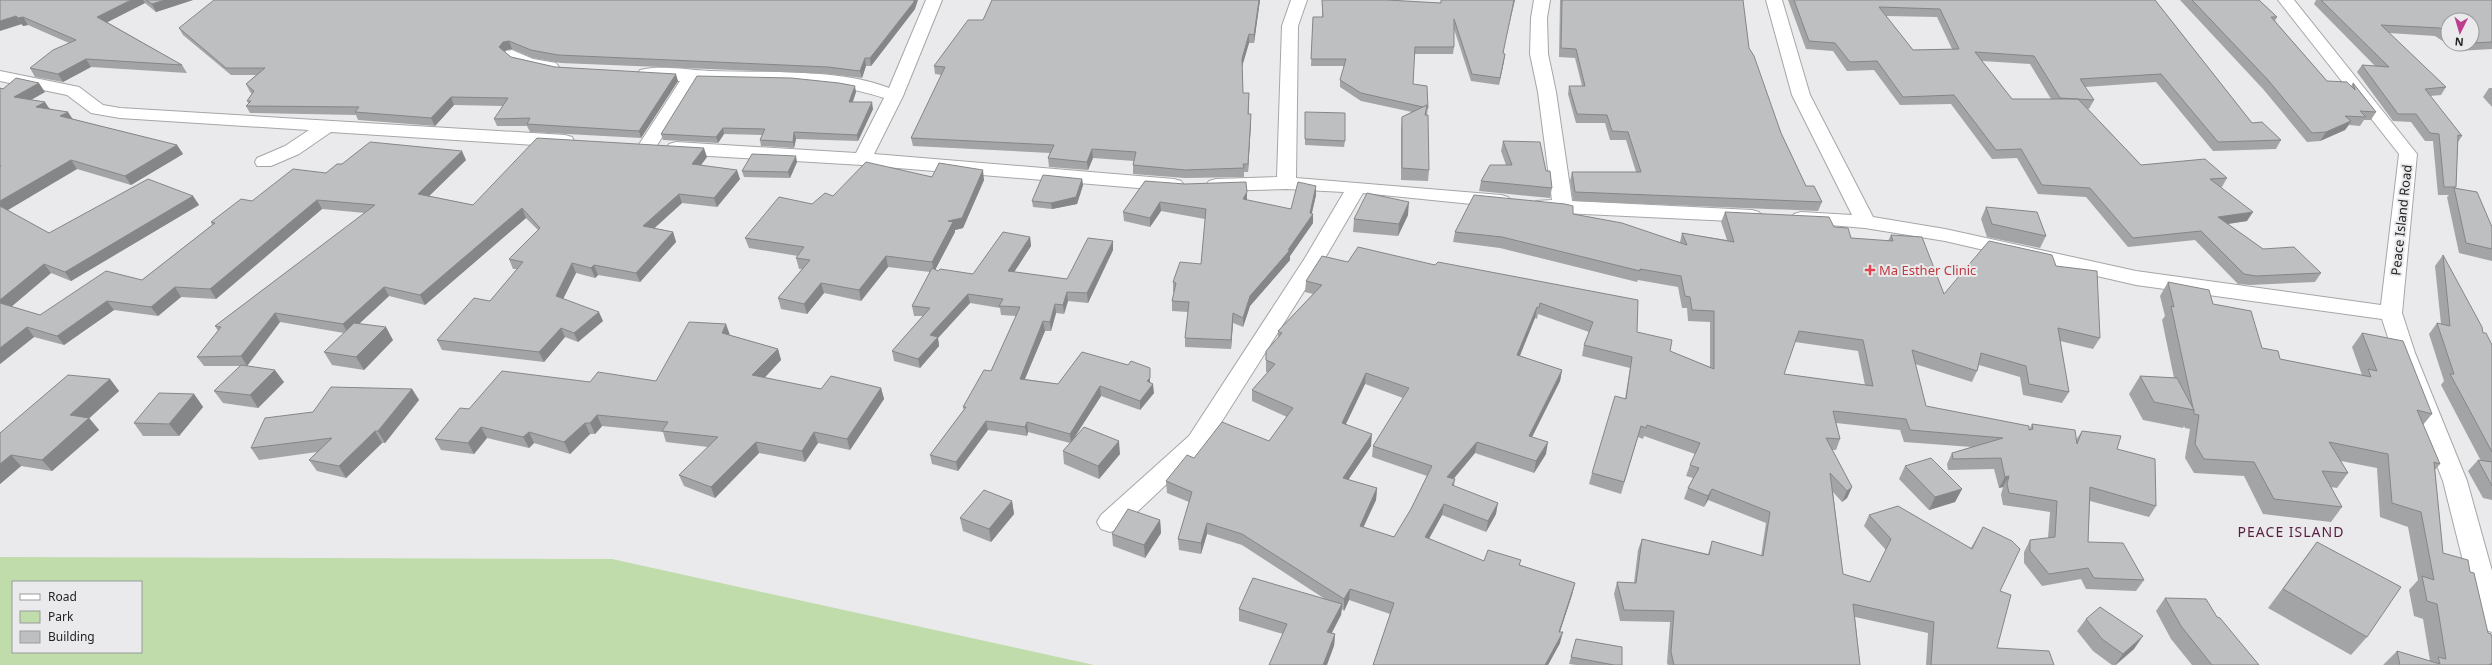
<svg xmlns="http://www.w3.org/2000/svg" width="2492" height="665" viewBox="0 0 2492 665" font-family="'Noto Sans',sans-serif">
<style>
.green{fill:#bfdcaa;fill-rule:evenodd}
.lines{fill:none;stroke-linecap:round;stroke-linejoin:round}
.minor-casing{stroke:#a6a6a8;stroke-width:2}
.minor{fill:#fff;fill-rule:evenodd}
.wall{fill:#a3a4a6;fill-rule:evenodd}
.shaded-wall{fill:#858687}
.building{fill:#bebfc1;stroke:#858687;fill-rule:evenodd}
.health-dot{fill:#e0444e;stroke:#eaeaec;stroke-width:1.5}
.labels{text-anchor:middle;stroke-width:4;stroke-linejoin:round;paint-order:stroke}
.street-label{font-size:13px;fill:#232424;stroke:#eaeaec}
.health-label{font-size:13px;fill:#be3a42;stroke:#eaeaec;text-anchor:start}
.neighbourhood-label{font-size:14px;letter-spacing:1px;fill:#581c42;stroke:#eaeaec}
</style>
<rect width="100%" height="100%" fill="#eaeaec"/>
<path class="green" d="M 0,557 L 612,559 L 1094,665 L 0,665 ZM 13,582 L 141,582 L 141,652 L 13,652 Z"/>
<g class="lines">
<defs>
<g id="minor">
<path d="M 926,0 L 942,0 L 903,96 L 874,154 L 1174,179 L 1181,181 L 1184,185 L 1181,189 L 1174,191 L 862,165 L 676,154 L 669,152 L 667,148 L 669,144 L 676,142 L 856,153 L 884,98 C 832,79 754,83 697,81 L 654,150 L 640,150 L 638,146 L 680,81 L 640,78 L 637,74 L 640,70 C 661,65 688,70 709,71 C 765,73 837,68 889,88 Z"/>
<polygon points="1291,0 1307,0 1298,26 1296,178 1501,195 1508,197 1511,201 1508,205 1501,207 1363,193 1325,258 1205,448 1119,529 1110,532 1101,529 1097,522 1101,515 1189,436 1305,258 1344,192 1286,189 1216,191 1209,189 1206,185 1209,181 1216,179 1277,177 1282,26"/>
<polygon points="1534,0 1550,0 1547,18 1548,54 1556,92 1572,201 1752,210 1759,212 1762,216 1759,220 1752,222 1563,213 1536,209 1533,205 1536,201 1552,200 1538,92 1530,54 1531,18"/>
<polygon points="1766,0 1782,0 1810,95 1873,217 1945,229 2136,271 2381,305 2399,154 2278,0 2294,0 2417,154 2402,313 2415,353 2467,481 2492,571 2492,632 2482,629 2478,621 2443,481 2393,353 2382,319 2136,285 1945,241 1865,228 1794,222 1791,218 1794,214 1801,212 1852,215 1792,95"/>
<path d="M 512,50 L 533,59 L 556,63 L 559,67 L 556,71 C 542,74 512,68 503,55 L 506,51 Z"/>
<polygon points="0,71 79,87 103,105 120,108 565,135 572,137 574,141 572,145 565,147 331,132 299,154 271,166 257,166 255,162 257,158 285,146 309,130 120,118 91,113 67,95 0,81"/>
</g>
</defs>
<use href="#minor" class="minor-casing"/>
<use href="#minor" class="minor"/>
</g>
<g class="wall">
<polygon points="0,0 193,0 156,12 145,3 107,22 182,65 187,73 91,67 63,82 35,77 30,68 69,43 28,25 23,26"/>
<polygon points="992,0 1260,0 1254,43 1249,43 1242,66 1243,93 1249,93 1249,114 1251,122 1248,172 1244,172 1244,177 1185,178 1133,174 1133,165 1134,161 1093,158 1088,170 1049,167 1048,158 1050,153 913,146 911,138 942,75 935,74 934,66 983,20"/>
<polygon points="1322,0 1387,0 1441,3 1503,53 1504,61 1499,85 1471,81 1454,29 1454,47 1453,54 1414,54 1413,84 1428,108 1427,115 1429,170 1428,181 1401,180 1401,128 1402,117 1412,112 1361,101 1340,87 1340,80 1344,66 1311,66 1313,17 1322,17"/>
<polygon points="1560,0 1743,0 1749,48 1781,133 1806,186 1822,202 1818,211 1573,201 1570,181 1572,172 1636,172 1626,140 1610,140 1605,123 1576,123 1568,94 1569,86 1582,86 1575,58 1559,57"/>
<path d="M 1788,0 L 2155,0 L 2252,123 L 2281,140 L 2276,149 L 2213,151 L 2156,82 L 2085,87 L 2094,100 L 2089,109 L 2087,108 L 2141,165 L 2227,178 L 2222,187 L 2220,187 L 2247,221 L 2228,224 L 2263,249 L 2321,273 L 2315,282 L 2250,285 L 2238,284 L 2195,240 L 2128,247 L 2086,197 L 2038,194 L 2017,158 L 1992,159 L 1951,104 L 1900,105 L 1874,70 L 1847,71 L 1833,51 L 1806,49 ZM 1886,16 L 1937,17 L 1952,49 L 1913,50 ZM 1982,61 L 2030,64 L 2051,99 L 2012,99 Z"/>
<polygon points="2180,0 2259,0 2277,17 2275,21 2327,81 2351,86 2353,83 2376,112 2371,120 2364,120 2360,126 2349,125 2345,130 2320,141 2307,142 2263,89"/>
<path d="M 2316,0 L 2492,0 L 2492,49 L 2458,51 L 2435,36 L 2389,33 L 2446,87 L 2441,95 L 2430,96 L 2462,136 L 2458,142 L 2456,187 L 2455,188 L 2492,227 L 2492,261 L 2459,253 L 2447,197 L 2449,195 L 2438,195 L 2433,141 L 2425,141 L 2411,122 L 2393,121 L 2357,72 L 2362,65 L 2375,66 L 2314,4 ZM 2448,20 L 2472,20 L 2472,44 L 2448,44 Z"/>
<polygon points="915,9 871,66 866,66 862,78 830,74 561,63 533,58 512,49 506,50 504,51 511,57 555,67 678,81 641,138 530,132 527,126 497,126 494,119 503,106 454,105 435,126 358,120 356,115 250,113 246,106 249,104 247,101 252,94 250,92 246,84 256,75 231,75 183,35 179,28"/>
<polygon points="0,88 45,92 31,100 73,119 177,145 183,154 131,185 77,169 7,210 49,233 193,196 199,205 71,281 51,273 11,307 40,315 142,280 212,225 211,222 252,201 326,173 342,164 466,160 429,196 473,205 707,157 701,165 740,179 717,207 682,203 654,228 673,232 676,242 640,282 598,275 595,278 576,273 563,299 603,321 578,342 565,337 544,362 442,350 437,340 490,301 517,269 513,269 509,259 538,230 526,218 425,305 389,296 359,324 393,340 364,370 332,365 324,352 344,333 280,322 247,366 284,382 258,408 223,403 214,391 240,366 204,366 197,357 218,331 215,326 365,213 322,209 216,299 181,297 158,316 114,310 64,345 34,337 0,364"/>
<polygon points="2489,88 2492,88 2492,107 2483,97"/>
<polygon points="856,92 853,102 873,109 858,141 796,139 794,148 761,146 760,140 762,135 724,134 718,143 663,140 661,134"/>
<polygon points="1305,112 1345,141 1344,147 1305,145"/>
<polygon points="1503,141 1546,171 1552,188 1550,198 1479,191 1481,181 1506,165 1501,151"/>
<polygon points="797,162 790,178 744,177 742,171"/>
<polygon points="932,177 984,180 963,228 955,230 955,232 935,270 938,271 973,274 1030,237 1031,246 1014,272 1067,279 1113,241 1113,250 1088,303 1068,301 1064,314 1056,313 1051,331 1045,331 1025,379 1058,384 1128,365 1150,368 1150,383 1154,393 1140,410 1101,396 1075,436 1120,454 1099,479 1064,464 1063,451 1070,443 1028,432 1027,436 988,430 958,471 932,464 930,455 964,410 963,407 991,371 1016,316 1001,315 1000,308 970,303 938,338 939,346 920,368 894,361 892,351 923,316 914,316 912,306 930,272 888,267 861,301 824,293 807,314 781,309 778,298 802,269 799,269 796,258 798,256 749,248 745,238 812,204 833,196"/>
<polygon points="1082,179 1083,185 1077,204 1052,209 1033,207 1032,201"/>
<polygon points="1145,181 1291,209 1316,186 1316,195 1312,213 1313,223 1290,256 1290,260 1250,306 1243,327 1233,323 1231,349 1185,347 1185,338 1188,312 1172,311 1172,301 1174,292 1173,292 1173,282 1201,264 1205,219 1161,211 1150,227 1124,221 1123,212"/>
<polygon points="1986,207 2046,236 2040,248 1987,237 1981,219"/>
<path d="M 1725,212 L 1834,227 L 1851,238 L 1888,241 L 1891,235 L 1944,294 L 2056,266 L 2100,338 L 2093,349 L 2060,341 L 2069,392 L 2062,403 L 2023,395 L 2020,377 L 1979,365 L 1977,371 L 1972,382 L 1915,364 L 1926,406 L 2029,430 L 2032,424 L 2076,440 L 2082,431 L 2117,449 L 2156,506 L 2149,517 L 2090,501 L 2088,542 L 2144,580 L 2136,591 L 2086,589 L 2081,579 L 2042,586 L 2024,563 L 2024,552 L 2030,540 L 2048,538 L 2050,512 L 2003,505 L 2001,495 L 2003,487 L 1999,488 L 1994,469 L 1948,470 L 1947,464 L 1952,453 L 1972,447 L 1904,442 L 1900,430 L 1836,423 L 1840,439 L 1836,450 L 1832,450 L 1852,487 L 1847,498 L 1842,502 L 1833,492 L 1843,574 L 1870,582 L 1886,550 L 1864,526 L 1869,515 L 1971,548 L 1983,527 L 2000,591 L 1997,648 L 2054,665 L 1926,665 L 1928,633 L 1855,617 L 1860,665 L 1668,665 L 1667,663 L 1670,622 L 1620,621 L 1614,594 L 1617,582 L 1634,583 L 1638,550 L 1642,539 L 1708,554 L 1712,541 L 1761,556 L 1766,523 L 1708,500 L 1704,507 L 1684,499 L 1688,488 L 1693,478 L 1686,476 L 1690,465 L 1695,454 L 1644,436 L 1643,439 L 1638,437 L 1621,494 L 1589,484 L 1592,473 L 1625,399 L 1630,368 L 1582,356 L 1584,345 L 1589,332 L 1538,314 L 1537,319 L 1535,318 L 1520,356 L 1562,370 L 1560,381 L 1532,437 L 1546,454 L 1534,473 L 1475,453 L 1453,479 L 1455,479 L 1454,486 L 1496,514 L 1486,532 L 1442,515 L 1429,539 L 1484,561 L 1520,565 L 1575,583 L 1572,595 L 1560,632 L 1560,643 L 1548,665 L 1373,665 L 1390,614 L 1349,600 L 1344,611 L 1342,609 L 1341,615 L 1332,633 L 1335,634 L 1334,646 L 1283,634 L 1239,621 L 1239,609 L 1325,599 L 1242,545 L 1207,534 L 1201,554 L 1179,550 L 1178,539 L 1189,502 L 1167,493 L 1166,481 L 1194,458 L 1269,441 L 1287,417 L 1252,401 L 1252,390 L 1268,372 L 1266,372 L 1266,351 L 1278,338 L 1278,331 L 1313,294 L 1305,292 L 1306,281 L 1348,262 L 1358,247 L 1637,332 L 1670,351 L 1710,367 L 1710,322 L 1688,321 L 1687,308 L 1682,308 L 1678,287 L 1638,280 L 1637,282 L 1500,248 L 1453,242 L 1455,232 L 1573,214 L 1680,242 L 1682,233 L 1727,240 L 1721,222 ZM 1795,342 L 1858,351 L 1865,385 L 1784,374 ZM 1365,384 L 1403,398 L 1373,446 L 1372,457 L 1427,476 L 1411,509 L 1394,537 L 1363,527 L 1376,500 L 1377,488 L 1348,480 L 1371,446 L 1346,424 Z"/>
<polygon points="1408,215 1398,236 1353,232 1354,219"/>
<polygon points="2443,255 2483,333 2492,345 2492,500 2483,498 2468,471 2478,460 2481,461 2441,385 2444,381 2429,334 2437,323 2441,324 2435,266"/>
<polygon points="2168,282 2213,304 2262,348 2280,359 2362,375 2352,347 2362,333 2432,414 2423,425 2440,464 2435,470 2443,553 2470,572 2488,633 2492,638 2492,665 2383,665 2397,651 2430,661 2423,619 2414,616 2409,590 2418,580 2408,527 2380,517 2377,468 2341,461 2348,473 2337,488 2331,487 2342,507 2331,522 2263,514 2244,476 2194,473 2185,458 2190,429 2185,428 2184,426 2183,428 2143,420 2129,394 2140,376 2174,378 2162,320 2165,316 2160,296"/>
<polygon points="730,335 778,349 781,360 764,378 821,389 881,388 884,399 850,450 818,443 805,462 759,453 715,498 684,486 679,475 708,447 666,442 663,432 602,426 595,434 590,434 570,454 534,443 529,448 487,438 474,454 441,450 435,439 469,409 656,381"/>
<polygon points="110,379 119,391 89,418 99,430 52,471 21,466 0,484 0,433"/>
<polygon points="412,389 419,400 385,443 382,443 346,478 317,471 309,460 317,452 259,460 251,448 313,412"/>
<polygon points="194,394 203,407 179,436 143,436 134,423"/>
<polygon points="1905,466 1962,489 1955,502 1929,510 1899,479"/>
<polygon points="1012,501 1014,514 991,542 963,531 960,518"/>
<polygon points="1160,520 1161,533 1145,558 1113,546 1112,534"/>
<polygon points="2317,542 2367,637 2351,655 2268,608 2303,561"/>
<polygon points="2165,598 2217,617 2259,665 2192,665 2171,639 2156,611"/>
<polygon points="2086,619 2134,649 2116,665 2112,665 2093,651 2077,631"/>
<polygon points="1576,639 1622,665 1576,665 1569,664"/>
</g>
<g class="shaded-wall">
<polygon points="131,0 143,0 145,3 102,25 97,17"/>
<polygon points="165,0 193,0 156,12 152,4"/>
<polygon points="914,0 918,0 915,9 871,66 870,58"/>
<polygon points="1259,0 1260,0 1254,43 1254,35"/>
<polygon points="1514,0 1515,0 1501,60 1503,53"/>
<polygon points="16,16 22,24 0,31 0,21"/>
<polygon points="23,17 28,25 23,26 18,18"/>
<polygon points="1249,34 1249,43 1242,67 1242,59"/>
<polygon points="509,41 512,49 506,50 502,54 499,47 503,42"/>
<polygon points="1505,54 1504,61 1499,85 1500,78"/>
<polygon points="865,58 866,66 862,78 860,71"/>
<polygon points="86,59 91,67 63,82 58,74"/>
<polygon points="676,74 678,81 641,138 639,131"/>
<polygon points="39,83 45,92 20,106 14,97"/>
<polygon points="855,86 856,92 850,108 849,102"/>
<polygon points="451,97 454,105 435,126 431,118"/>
<polygon points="45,102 51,111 36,107"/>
<polygon points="872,102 873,109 858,141 857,135"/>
<polygon points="68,112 74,121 60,116"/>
<polygon points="1251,114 1251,122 1248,172 1248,164"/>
<polygon points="2351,121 2345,130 2320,141 2326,132"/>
<polygon points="723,128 724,134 718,143 716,137"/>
<polygon points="794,132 796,139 794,148 793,142"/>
<polygon points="177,145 183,154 131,185 125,176"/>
<polygon points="704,148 707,157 695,173 692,164"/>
<polygon points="1092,149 1093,158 1088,170 1087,162"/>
<polygon points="462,151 466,160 422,203 418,194"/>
<polygon points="796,156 797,162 790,178 788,172"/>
<polygon points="71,160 77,169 3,213 0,209 0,201"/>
<polygon points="737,170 740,179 717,207 714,198"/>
<polygon points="983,170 984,180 963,228 955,230 955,232 934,272 932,262 948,221"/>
<polygon points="1082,179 1083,185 1077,204 1052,209 1051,203"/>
<polygon points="1316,186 1316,195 1311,216 1313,214 1313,223 1290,256 1290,260 1250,306 1243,327 1243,318 1250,296 1288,250 1310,213"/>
<polygon points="1247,192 1247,201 1243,199"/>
<polygon points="679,194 682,203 647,235 643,226"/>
<polygon points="193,196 199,205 71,281 65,272"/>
<polygon points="317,200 322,209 216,299 210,289"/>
<polygon points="1160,202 1161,211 1150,227 1150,218"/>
<polygon points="1409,202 1408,215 1398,236 1399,224"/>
<polygon points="522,208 526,218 425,305 420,295"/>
<polygon points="2253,212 2247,221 2213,226 2218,217"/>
<polygon points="673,232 676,242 640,282 636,273"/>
<polygon points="1030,237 1031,246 1009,280 1008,271"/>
<polygon points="1113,241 1113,250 1088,303 1087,293"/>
<polygon points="886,256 888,267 861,301 859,290"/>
<polygon points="572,263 576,273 560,305 556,296"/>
<polygon points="44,264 51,273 5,312 0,306 0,300"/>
<polygon points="594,265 598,275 595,278 591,268"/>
<polygon points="821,283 824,293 807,314 804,304"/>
<polygon points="175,287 181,297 158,316 151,307"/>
<polygon points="384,287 389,296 348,334 343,324"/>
<polygon points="1067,292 1068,301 1064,314 1063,305"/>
<polygon points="968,294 970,303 938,338 939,346 920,368 918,359 930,335"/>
<polygon points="107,301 114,310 64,345 57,336"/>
<polygon points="1055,304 1056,313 1051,331 1050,322"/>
<polygon points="1537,307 1535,318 1515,367 1517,355"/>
<polygon points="599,312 603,321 578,342 574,333"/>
<polygon points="275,313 280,322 247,366 241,356"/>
<polygon points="1233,313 1233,323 1231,349 1231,340"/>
<polygon points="1043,321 1045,331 1021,388 1020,379"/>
<polygon points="726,324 730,335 722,333"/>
<polygon points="27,327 34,337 0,364 0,348"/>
<polygon points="386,327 393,340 364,370 356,357"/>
<polygon points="561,328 565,337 544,362 539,352"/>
<polygon points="778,349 781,360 756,387 752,375"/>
<polygon points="1150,368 1150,387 1147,381"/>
<polygon points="275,370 284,382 258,408 250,395"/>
<polygon points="1562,370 1560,381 1527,447 1529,436"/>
<polygon points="1366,373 1365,384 1341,434 1342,423"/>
<polygon points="110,379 119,391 83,424 89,418 99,430 52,471 42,460 70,415"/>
<polygon points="1153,384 1154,393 1140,410 1140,401"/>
<polygon points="1100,386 1101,396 1071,443 1070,434"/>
<polygon points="881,388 884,399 850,450 847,439"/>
<polygon points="412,389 419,400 385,443 378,431"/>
<polygon points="194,394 203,407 179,436 169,424"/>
<polygon points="597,415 602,426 595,434 590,423"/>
<polygon points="986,421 988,430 958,471 956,462"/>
<polygon points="1027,422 1028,432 1027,436 1025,427"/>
<polygon points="585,423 590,434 570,454 564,442"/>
<polygon points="481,427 487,438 474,454 468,443"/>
<polygon points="375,431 382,443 346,478 339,466"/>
<polygon points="529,432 534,443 529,448 523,437"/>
<polygon points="814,432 818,443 805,462 802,451"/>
<polygon points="1372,434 1371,446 1342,489 1343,478"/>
<polygon points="1119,441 1120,454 1099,479 1098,466"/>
<polygon points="756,442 759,453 715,498 711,487"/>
<polygon points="1477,442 1475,453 1446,488 1447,477"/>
<polygon points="1548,442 1546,454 1534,473 1536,461"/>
<polygon points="11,455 21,466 0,484 0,464"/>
<polygon points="2009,476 2003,487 1999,488 2005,477"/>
<polygon points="1852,487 1847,498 1842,502 1847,491"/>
<polygon points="1377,488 1376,500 1359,537 1360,526"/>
<polygon points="1712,489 1708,500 1704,507 1708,496"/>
<polygon points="1962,489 1955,502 1929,510 1935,497"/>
<polygon points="1012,501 1014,514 991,542 989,529"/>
<polygon points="1498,503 1496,514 1486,532 1488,521"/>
<polygon points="1444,504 1442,515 1423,549 1425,537"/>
<polygon points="1160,520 1161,533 1145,558 1144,545"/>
<polygon points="1207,523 1207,534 1201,554 1201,543"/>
<polygon points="1575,583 1572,595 1556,643 1559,632"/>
<polygon points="1350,589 1349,600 1344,611 1344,599"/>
<polygon points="1342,604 1341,615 1326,643 1327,632"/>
<polygon points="1563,632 1560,643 1548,665 1545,665"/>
<polygon points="1335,634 1334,646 1327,665 1323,665"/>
<polygon points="2143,636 2134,649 2115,665 2123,654"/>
</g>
<g class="building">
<polygon points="0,0 131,0 97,17 182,65 86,59 58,74 30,68 53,50 76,40 23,17 18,18 16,16 0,21"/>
<polygon points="146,0 165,0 152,4"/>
<polygon points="214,0 914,0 914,2 870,58 865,58 860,71 828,67 558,55 531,50 509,41 503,42 499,47 511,57 555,67 676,74 639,131 527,124 530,118 494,119 508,98 451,97 431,118 355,112 359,107 246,106 251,101 247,101 254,91 246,84 265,68 226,68 179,28"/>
<polygon points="992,0 1259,0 1254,35 1249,34 1242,59 1243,93 1249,93 1248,114 1251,114 1248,164 1243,164 1244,168 1185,170 1133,165 1136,152 1092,149 1087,162 1048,158 1054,145 911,138 945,67 934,66 968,20 983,20"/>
<polygon points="1322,0 1387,0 1441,3 1441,0 1514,0 1503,53 1505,54 1500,78 1472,74 1454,19 1454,47 1415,47 1413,84 1427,86 1428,108 1426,108 1427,105 1423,107 1361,93 1340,80 1346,59 1311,59 1313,17 1323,17"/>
<polygon points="1562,0 1743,0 1749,48 1754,56 1781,133 1806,186 1814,186 1822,202 1575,192 1572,172 1641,172 1628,132 1612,131 1607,115 1577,114 1569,86 1585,86 1576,49 1561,48"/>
<path d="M 1794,0 L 2155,0 L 2252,123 L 2262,122 L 2281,140 L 2218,142 L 2161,74 L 2080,79 L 2094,100 L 2060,98 L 2034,56 L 1975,52 L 2012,99 L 2078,99 L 2141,165 L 2205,159 L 2227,178 L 2210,179 L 2253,212 L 2218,217 L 2263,249 L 2294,247 L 2321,273 L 2256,276 L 2244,274 L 2201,231 L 2133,238 L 2090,188 L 2042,185 L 2021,149 L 1996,150 L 1954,95 L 1903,97 L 1877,61 L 1850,62 L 1835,43 L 1809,41 ZM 1879,7 L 1940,9 L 1959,49 L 1913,50 Z"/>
<polygon points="2192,0 2259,0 2277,17 2271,17 2327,81 2347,82 2355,90 2353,83 2376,112 2360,111 2366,117 2345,116 2351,121 2326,132 2312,133 2268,80"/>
<polygon points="2321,0 2492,0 2492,42 2472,43 2472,20 2448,20 2448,33 2440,28 2381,25 2446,87 2425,89 2462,136 2458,135 2456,187 2444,187 2439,134 2430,133 2416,114 2398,114 2362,65 2389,67"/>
<polygon points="697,76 791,78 839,83 855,86 849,102 872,102 857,135 794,132 793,142 760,140 765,129 723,128 716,137 661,134"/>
<polygon points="16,78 39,83 14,97 45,102 36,107 68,112 60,116 177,145 125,176 71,160 0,201 0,167 1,166 0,166 0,88 3,89"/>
<polygon points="1427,105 1425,115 1428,115 1429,170 1402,168 1402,117"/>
<polygon points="1305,112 1345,113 1345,141 1305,139"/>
<polygon points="537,138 704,148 692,164 737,170 714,198 679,194 643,226 673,232 636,273 594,265 591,268 572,263 556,296 599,312 574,333 561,328 539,352 437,340 474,298 490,301 523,262 509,259 540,228 522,208 420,295 384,287 343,324 275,313 241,356 197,357 221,327 215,326 375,205 317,200 210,289 175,287 151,307 107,301 57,336 27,327 0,348 0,303 40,315 106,271 142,280 215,223 211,222 241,199 252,201 293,169 326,173 337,164 342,164 370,142 462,151 418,194 473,205"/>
<polygon points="1503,141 1540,142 1546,171 1550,171 1552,188 1481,181 1490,165 1512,165"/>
<polygon points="752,154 796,156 788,172 742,171"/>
<polygon points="866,162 932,177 939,163 983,170 962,218 948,221 953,222 932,262 886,256 859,290 821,283 804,304 778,298 810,260 796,258 804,247 745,238 779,197 812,204 825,193 833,196"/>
<polygon points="1043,175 1082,179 1076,197 1051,203 1032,201"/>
<polygon points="148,179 193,196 65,272 44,264 0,300 0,206 49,233"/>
<polygon points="1145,181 1185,184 1246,182 1247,192 1243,199 1291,209 1298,182 1316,186 1310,213 1313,214 1288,250 1290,250 1250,296 1243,318 1233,313 1231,340 1185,338 1189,302 1172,301 1176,283 1173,282 1180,262 1201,264 1206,209 1160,202 1150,218 1123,212"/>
<polygon points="2454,188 2477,192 2492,227 2492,249 2466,243"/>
<polygon points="1367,193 1409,202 1399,224 1354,219"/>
<path d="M 1474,195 L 1565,204 L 1573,206 L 1573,214 L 1622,223 L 1687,245 L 1682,233 L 1734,242 L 1725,212 L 1829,217 L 1834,227 L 1848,228 L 1851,238 L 1893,241 L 1891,235 L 1922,237 L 1944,294 L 1989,241 L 2052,255 L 2056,266 L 2097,271 L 2100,338 L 2058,328 L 2069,392 L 2029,384 L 2026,366 L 1981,353 L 1977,371 L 1912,350 L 1926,406 L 2029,426 L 2029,430 L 2033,429 L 2032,424 L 2075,430 L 2077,444 L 2082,431 L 2121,436 L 2117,449 L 2155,459 L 2156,506 L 2090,487 L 2088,542 L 2123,543 L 2144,580 L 2094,578 L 2088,568 L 2049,574 L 2030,551 L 2030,540 L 2055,537 L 2057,501 L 2009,493 L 2007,484 L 2009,476 L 2005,477 L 2001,458 L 1953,459 L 1952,453 L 2003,438 L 1910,430 L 1906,419 L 1833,411 L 1840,439 L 1826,438 L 1852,487 L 1847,491 L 1830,473 L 1843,574 L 1870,582 L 1891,539 L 1869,515 L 1898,506 L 1972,549 L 1983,527 L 2012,541 L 2020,549 L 2000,591 L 2011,595 L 1997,648 L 2049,651 L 2054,665 L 1931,665 L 1934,622 L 1853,604 L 1860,665 L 1674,665 L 1671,652 L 1674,611 L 1624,610 L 1617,582 L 1636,583 L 1642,539 L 1709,555 L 1712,541 L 1763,556 L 1770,512 L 1712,489 L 1708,496 L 1688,488 L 1699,468 L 1690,465 L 1700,443 L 1647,425 L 1646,428 L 1641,426 L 1624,482 L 1592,473 L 1615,396 L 1626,399 L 1632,357 L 1584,345 L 1593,322 L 1540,303 L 1539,308 L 1537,307 L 1517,355 L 1562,370 L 1529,436 L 1548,442 L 1536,461 L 1477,442 L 1447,477 L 1455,479 L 1452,485 L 1498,503 L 1488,521 L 1444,504 L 1425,537 L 1484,561 L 1488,550 L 1521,560 L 1519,565 L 1575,583 L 1559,632 L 1563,632 L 1545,665 L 1373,665 L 1394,603 L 1350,589 L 1344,599 L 1242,534 L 1207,523 L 1201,543 L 1178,539 L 1192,492 L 1166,481 L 1187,455 L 1194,458 L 1222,422 L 1269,441 L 1293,408 L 1252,390 L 1275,364 L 1266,360 L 1266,351 L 1282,333 L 1278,331 L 1322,285 L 1306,281 L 1322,256 L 1348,262 L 1358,247 L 1435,265 L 1438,262 L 1638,300 L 1637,332 L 1672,340 L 1670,351 L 1714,369 L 1714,311 L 1692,310 L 1690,297 L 1685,296 L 1681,276 L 1640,269 L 1640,271 L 1502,237 L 1455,232 ZM 1799,331 L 1863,340 L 1873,386 L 1784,374 ZM 1366,373 L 1409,388 L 1373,446 L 1432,466 L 1411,509 L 1394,537 L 1360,526 L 1377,488 L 1343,478 L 1372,434 L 1342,423 Z"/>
<polygon points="1986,207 2037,212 2046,236 1992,224"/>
<polygon points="1003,232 1030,237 1008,271 1067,279 1088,238 1113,241 1087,293 1067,292 1063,305 1055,304 1050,322 1043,321 1020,379 1058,384 1082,352 1128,365 1131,361 1150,368 1150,378 1147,381 1153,384 1140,401 1100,386 1070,434 1027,422 1025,427 986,421 956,462 930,455 966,407 963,407 984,370 991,371 1020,307 999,306 1003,299 968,294 930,335 938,337 918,359 892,351 930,308 912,306 932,268 938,271 940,269 973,274"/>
<polygon points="2443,255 2482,327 2483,333 2486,333 2492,345 2492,452 2450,374 2454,374 2437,323 2450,326"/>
<polygon points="2168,282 2209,290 2213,304 2251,311 2262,348 2278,351 2280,359 2371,377 2368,369 2377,371 2362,333 2403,341 2432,414 2417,410 2440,464 2434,462 2443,553 2468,560 2470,572 2474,573 2488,633 2491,634 2492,638 2492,664 2490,664 2490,665 2400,665 2397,651 2440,664 2438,657 2446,659 2437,604 2427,601 2422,576 2434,580 2421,512 2392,503 2388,454 2329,442 2348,473 2322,471 2342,507 2274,499 2254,462 2204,459 2195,444 2199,415 2194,414 2194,410 2193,408 2171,306 2174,307"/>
<polygon points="689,322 726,324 722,333 778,349 752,375 821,389 831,376 881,388 847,439 814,432 802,451 756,442 711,487 679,475 718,437 662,431 668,422 597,415 590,423 585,423 564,442 529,432 523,437 481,427 468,443 435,439 460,408 469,409 502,371 590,382 598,372 656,381"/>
<polygon points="354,323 386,327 356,357 324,352"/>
<polygon points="241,365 275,370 250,395 214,391"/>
<polygon points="68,375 110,379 70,415 89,418 42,460 11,455 0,464 0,433"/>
<polygon points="2140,376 2177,378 2194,410 2154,402"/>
<polygon points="331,387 412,389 378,431 375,431 339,466 309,460 332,438 251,448 265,418 313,412"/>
<polygon points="159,393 194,394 169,424 134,423"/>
<polygon points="1084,427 1119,441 1098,466 1063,451"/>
<polygon points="1931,458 1962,489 1935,497 1905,466"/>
<polygon points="2478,460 2492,462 2492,486"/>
<polygon points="984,490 1012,501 989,529 960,518"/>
<polygon points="1128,509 1160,520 1144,545 1112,534"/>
<polygon points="2317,542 2401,587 2367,637 2283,589"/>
<polygon points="1253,578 1342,604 1327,632 1335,634 1323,665 1269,665 1287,624 1239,609"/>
<polygon points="2165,598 2206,599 2217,617 2220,618 2259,665 2212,665 2181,626"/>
<polygon points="2100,607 2143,636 2123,654 2102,639 2086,619"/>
<polygon points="1576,639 1622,647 1622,665 1614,665 1571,657"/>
</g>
<path class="health-dot" d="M1868 264h4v4h4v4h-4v4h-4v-4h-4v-4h4z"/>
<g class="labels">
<g class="street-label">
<text transform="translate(2401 220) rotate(-84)" y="5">Peace Island Road</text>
</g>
<g class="health-label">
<text x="1879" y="275">Ma Esther Clinic</text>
</g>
<g class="neighbourhood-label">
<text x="2291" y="537">PEACE ISLAND</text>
</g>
</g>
<rect x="12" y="581" width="130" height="72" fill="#eaeaec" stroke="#9a9b9c"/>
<rect x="20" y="594" width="20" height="6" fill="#ffffff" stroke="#9a9b9c"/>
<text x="48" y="601" font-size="12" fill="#232424">Road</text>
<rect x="20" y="611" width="20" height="12" fill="#bfdcaa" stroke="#9a9b9c"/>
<text x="48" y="621" font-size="12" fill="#232424">Park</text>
<rect x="20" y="631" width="20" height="12" fill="#bebfc1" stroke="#9a9b9c"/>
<text x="48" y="641" font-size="12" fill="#232424">Building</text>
<g transform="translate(2460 32) rotate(185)"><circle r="19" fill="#eaeaec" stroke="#9a9b9c"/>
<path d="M0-3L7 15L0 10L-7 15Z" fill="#bc3f8f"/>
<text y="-6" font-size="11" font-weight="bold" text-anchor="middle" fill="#232424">N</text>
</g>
</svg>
